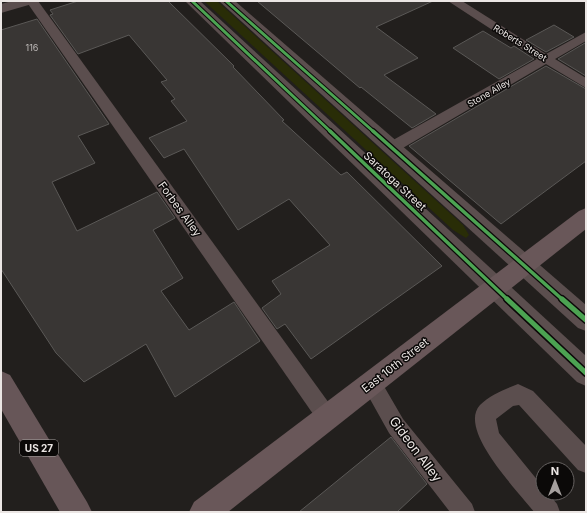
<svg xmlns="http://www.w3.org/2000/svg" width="587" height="513" viewBox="0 0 587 513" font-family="Inter,sans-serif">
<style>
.green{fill:#292d07}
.building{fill:#393634;stroke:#5a5856}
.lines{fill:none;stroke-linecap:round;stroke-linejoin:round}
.lane{fill:#5b4e4e;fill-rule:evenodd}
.street{fill:#5b4e4e;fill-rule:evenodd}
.secondary{fill:#695759;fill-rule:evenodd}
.primary{fill:#675658;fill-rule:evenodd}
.cycleway-far2-casing{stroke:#0b0908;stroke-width:5}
.cycleway-far1-casing{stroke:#0b0908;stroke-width:6}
.cycleway-casing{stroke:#0b0908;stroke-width:8}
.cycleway-far2{stroke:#4ca352;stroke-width:3}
.cycleway-far1{stroke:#4ca352;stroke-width:3.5}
.cycleway{stroke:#4ca352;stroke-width:5}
.labels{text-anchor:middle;stroke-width:3;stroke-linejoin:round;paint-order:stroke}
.far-street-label{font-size:9px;fill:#ebe6e4;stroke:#0b0908}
.number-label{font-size:9px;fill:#bebab8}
.shield{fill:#0b0908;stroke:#a8a4a2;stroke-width:1}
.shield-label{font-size:10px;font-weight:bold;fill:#ebe6e4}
.street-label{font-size:11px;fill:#ebe6e4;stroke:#0b0908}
.near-street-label{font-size:13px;fill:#ebe6e4;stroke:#0b0908}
</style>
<rect width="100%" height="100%" fill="#221f1d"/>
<polygon class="green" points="204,1 217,1 463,225 469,235 466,238 453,230"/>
<g class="building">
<polygon points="78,1 168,1 234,66 233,67 284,120 282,121 341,175 347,172 442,266 311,359 285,324 277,329 262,308 281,294 272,281 330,245 289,199 238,230 184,149 164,158 149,138 187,121 171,101 175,99 161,82 167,80 129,35 78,54 50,15 53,14 50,10"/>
<polygon points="257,1 433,1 376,27 418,58 384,75 436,114 412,128 361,87 360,88"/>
<polygon points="37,19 109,124 78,136 95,163 52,182 77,231 157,192 175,218 153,230 183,278 161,291 189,330 234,302 260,341 175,397 146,344 84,382 56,353 1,269 1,30"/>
<polygon points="554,25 574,37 546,52 526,40"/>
<polygon points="483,31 511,48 514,46 534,59 499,79 453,48"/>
<polygon points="585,43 586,44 586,76 558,59"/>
<polygon points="546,66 586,89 586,161 501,224 409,146"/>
<polygon points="391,437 427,484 397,512 299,512"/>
</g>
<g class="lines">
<g class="lane">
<polygon points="26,1 38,1 334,410 337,417 334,424 327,427 320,424"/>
<polygon points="448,1 462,1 546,54 586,32 586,41 555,59 586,78 586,88 546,64 396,152 391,153 386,152 384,148 386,144 537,59"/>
<polygon points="371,373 378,376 403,419 472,504 475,512 450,512 389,433 361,383 364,376"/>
<path d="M 518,384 L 533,391 L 586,446 L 586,473 L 578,470 L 519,405 L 513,406 L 496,419 L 499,433 L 543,487 L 543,493 L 548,493 L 557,504 L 560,512 L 534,512 C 519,492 457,430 480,405 C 490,395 505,389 518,384 Z"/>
</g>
<g class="street">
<polygon points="12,1 34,1 32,4 1,13 1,4"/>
<polygon points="185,1 200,1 586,356 586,386 577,382"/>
<polygon points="219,1 235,1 586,305 586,331 578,328"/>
</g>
<polygon class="secondary" points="586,208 586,229 228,512 189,512 194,502 579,211"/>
<polygon class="primary" points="1,371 10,375 87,502 92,512 60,512 1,409"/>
<defs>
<g id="cycleway-far2">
<polyline points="192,1 331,132"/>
<polyline points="226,1 374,132"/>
</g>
<g id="cycleway-far1">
<polyline points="330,131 508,300"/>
<polyline points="373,131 563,300"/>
</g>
<g id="cycleway">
<polyline points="507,299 586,373"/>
<polyline points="562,299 586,320"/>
</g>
</defs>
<use href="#cycleway-far2" class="cycleway-far2-casing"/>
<use href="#cycleway-far1" class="cycleway-far1-casing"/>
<use href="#cycleway" class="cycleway-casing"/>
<use href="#cycleway-far2" class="cycleway-far2"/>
<use href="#cycleway-far1" class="cycleway-far1"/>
<use href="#cycleway" class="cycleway"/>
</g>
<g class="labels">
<g class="far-street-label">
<text transform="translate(520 43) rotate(32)" y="3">Roberts Street</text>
<text transform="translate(489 93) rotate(-30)" y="3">Stone Alley</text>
</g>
<g class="number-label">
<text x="32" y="51">116</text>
</g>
<rect class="shield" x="20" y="440" width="38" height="16" rx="3"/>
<g class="shield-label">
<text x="39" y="452">US 27</text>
</g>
<g class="street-label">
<text transform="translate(395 181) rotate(43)" y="4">Saratoga Street</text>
<text transform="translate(180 209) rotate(54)" y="4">Forbes Alley</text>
<text transform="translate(395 365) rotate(-38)" y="4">East 10th Street</text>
</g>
<g class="near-street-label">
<text transform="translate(416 449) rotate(53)" y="5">Gideon Alley</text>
</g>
</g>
<rect width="587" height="513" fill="none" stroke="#ebe6e4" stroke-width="4"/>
<g transform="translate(555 481)"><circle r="19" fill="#0b0908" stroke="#656160"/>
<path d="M0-3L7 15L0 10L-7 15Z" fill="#a5a09e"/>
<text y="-6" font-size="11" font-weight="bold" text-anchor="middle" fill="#ebe6e4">N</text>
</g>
</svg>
